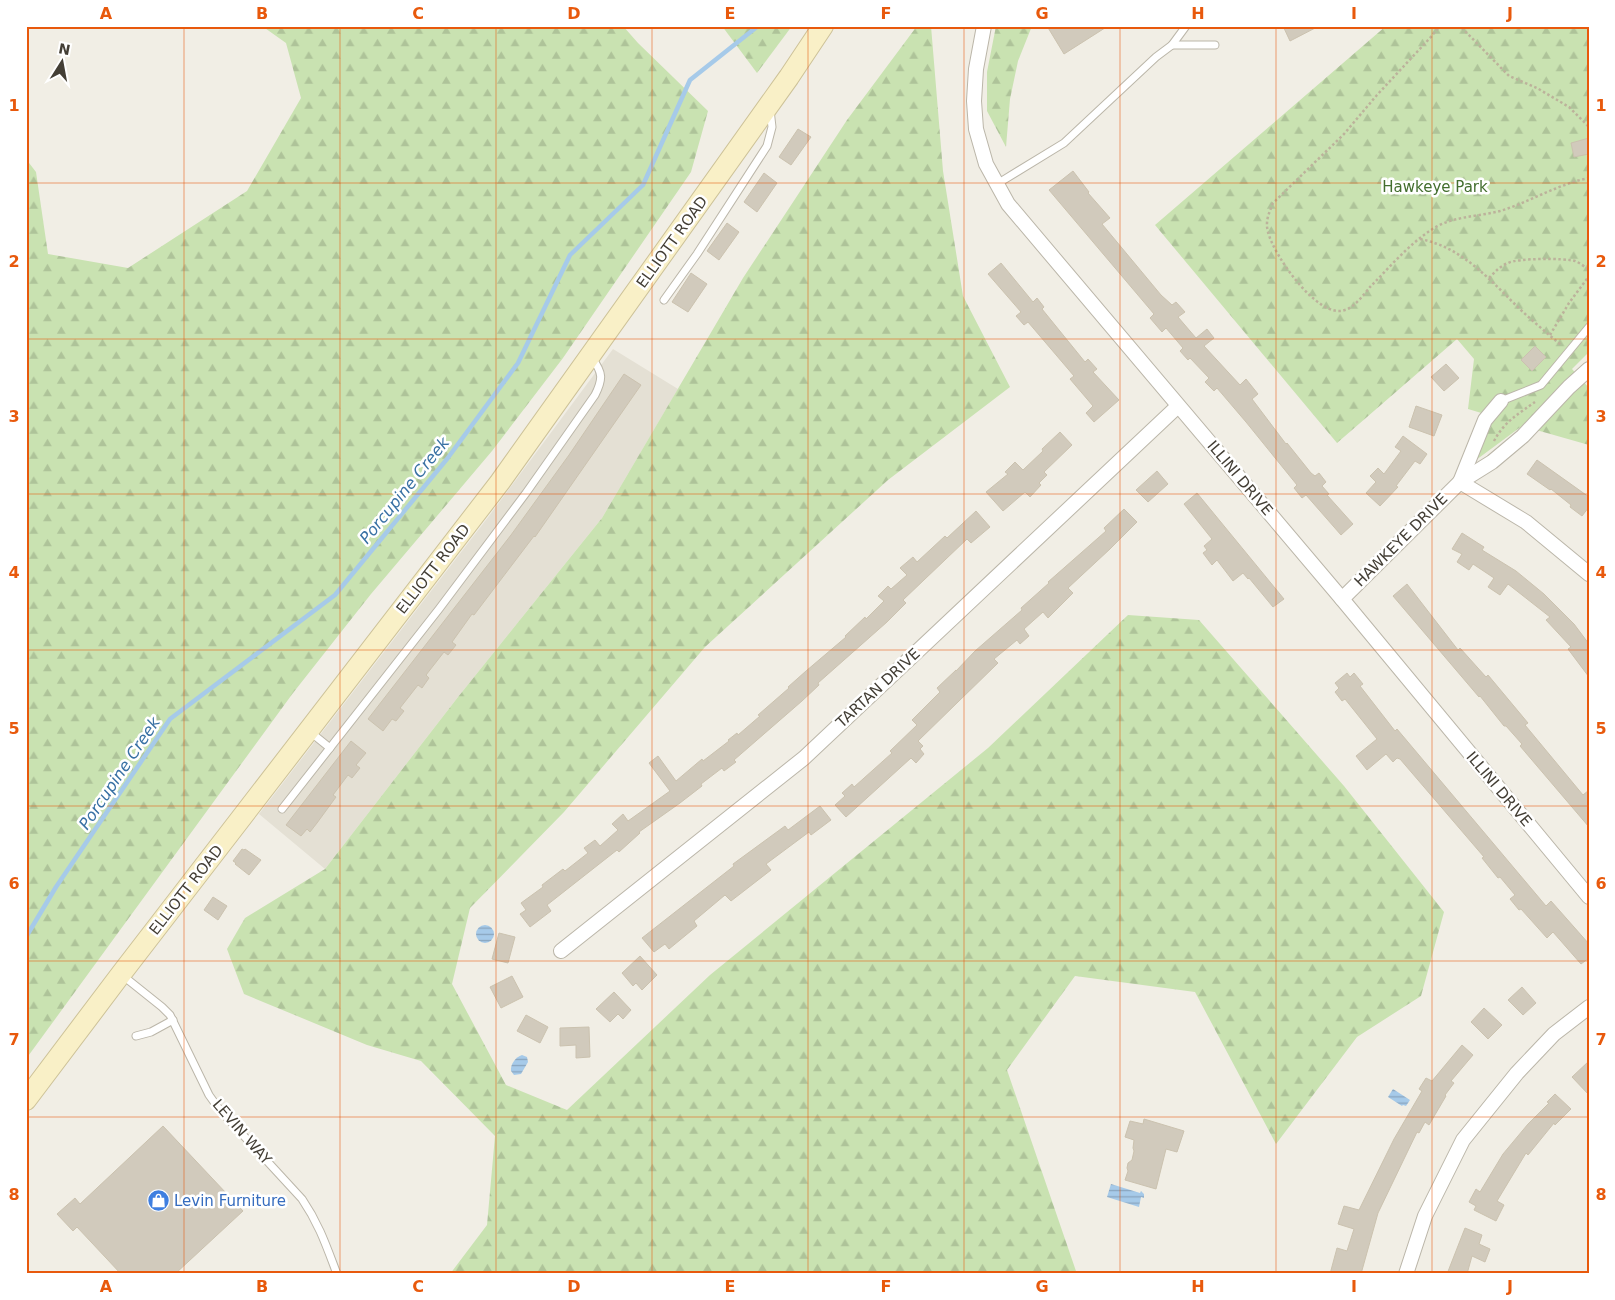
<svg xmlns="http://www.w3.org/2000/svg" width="1615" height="1300" viewBox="0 0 1615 1300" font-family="'DejaVu Sans',sans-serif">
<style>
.residential{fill:#e4e0d4}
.forest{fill:url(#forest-firs)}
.water{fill:url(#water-rules)}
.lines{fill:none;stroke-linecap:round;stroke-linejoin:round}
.stream{stroke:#a6cae9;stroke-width:4.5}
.building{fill:#d1cabc;stroke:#cbc2af}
.lane-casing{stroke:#bbb6a9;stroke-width:9}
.street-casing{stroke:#bbb6a9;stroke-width:16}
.secondary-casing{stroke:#cdc298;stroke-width:22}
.path{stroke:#bcb29b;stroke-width:2.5;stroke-dasharray:2.5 2.5;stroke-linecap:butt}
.lane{stroke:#fff;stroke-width:7}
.street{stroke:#fff;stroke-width:14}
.secondary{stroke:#f9f0c7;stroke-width:20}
.grid{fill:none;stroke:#e8590c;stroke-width:1;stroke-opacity:0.55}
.labels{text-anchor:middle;stroke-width:5;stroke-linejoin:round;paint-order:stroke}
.park-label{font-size:15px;fill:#436e2e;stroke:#fff}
.street-label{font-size:15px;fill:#433e35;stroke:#fff}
.shop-label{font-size:15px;fill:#366cbe;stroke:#fff;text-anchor:start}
.water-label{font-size:16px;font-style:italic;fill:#3971a4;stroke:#fff}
.neatline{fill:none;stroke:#e8590c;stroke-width:2}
.grid-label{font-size:16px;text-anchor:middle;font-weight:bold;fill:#e8590c}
</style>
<defs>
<pattern id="forest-firs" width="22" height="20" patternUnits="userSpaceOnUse" patternTransform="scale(1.25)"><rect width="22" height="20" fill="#c9e2b1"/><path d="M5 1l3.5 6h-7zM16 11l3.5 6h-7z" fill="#aec399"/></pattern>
<pattern id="water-rules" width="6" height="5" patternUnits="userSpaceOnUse" patternTransform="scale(1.25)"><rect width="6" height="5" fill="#a6cae9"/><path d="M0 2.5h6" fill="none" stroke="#89a5be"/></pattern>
</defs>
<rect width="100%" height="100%" fill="#f1eee5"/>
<polygon class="residential" points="613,349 678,389 602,518 458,697 325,869 259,814 489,516"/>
<g class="forest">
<polygon points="262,26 623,26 638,43 708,111 691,172 563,358 492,451 371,594 293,693 26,1059 26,159 36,172 48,254 128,268 247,191 301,98 286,43"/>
<polygon points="722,26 792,26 757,73"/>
<polygon points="917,26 931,26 943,171 963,296 1010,387 888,480 705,647 564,812 470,908 452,984 506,1085 567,1110 710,975 988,748 1128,615 1199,620 1344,786 1444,912 1421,996 1357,1037 1276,1144 1195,992 1075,976 1007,1070 1077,1274 450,1274 487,1225 495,1136 421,1061 367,1045 244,994 227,949 245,918 325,869 458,697 602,518 743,278 847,120"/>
<polygon points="996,26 1032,26 1018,61 1010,99 1006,147 987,111 987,72"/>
<polygon points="1386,26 1589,26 1589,352 1572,369 1589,388 1589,445 1522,426 1476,460 1488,415 1468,409 1474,359 1457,339 1337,443 1155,225"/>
</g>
<g class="water">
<circle cx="485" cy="934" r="9"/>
<path d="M 522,1055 L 527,1057 L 528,1062 L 521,1074 L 514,1075 L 511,1071 C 510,1064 516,1057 522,1055 Z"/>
<polygon points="1393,1089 1410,1100 1406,1106 1403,1105 1402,1106 1388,1097"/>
<polygon points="1111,1184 1140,1193 1141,1191 1144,1194 1144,1198 1141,1197 1139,1207 1107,1197"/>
</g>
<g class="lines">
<polyline class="stream" points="26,937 56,887 170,719 335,595 447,459 518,363 570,255 643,185 690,80 758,26"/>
</g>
<g class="building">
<polygon points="1047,26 1108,26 1064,54"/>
<polygon points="1283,26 1319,26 1290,41"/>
<polygon points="798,129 811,137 791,165 779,157"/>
<polygon points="1589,138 1589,154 1574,157 1571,143"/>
<polygon points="1073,171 1089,192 1088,193 1110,218 1102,224 1161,295 1172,305 1176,302 1185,312 1178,317 1196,338 1207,329 1214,338 1204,346 1240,385 1246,379 1258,394 1252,399 1286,444 1287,443 1311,473 1315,476 1319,473 1326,482 1322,486 1329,494 1327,495 1353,524 1341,535 1306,495 1302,498 1294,488 1297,485 1246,422 1217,388 1214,391 1205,382 1209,378 1190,358 1188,360 1180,351 1183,348 1166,328 1162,332 1150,318 1154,314 1049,190"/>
<polygon points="764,173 777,183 757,212 744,202"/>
<polygon points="727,223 739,232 719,260 707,251"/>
<polygon points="1001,263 1033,302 1037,298 1044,307 1042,309 1085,362 1088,359 1097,369 1093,372 1119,400 1094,422 1086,413 1093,406 1070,379 1074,376 1028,322 1024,325 1016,316 1021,312 988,274"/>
<polygon points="691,273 707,284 688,312 672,302"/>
<polygon points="1535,346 1546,357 1532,371 1521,360"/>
<polygon points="1446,364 1459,378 1444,391 1431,377"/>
<polygon points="624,374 641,385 535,537 534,536 474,615 472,614 452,642 456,645 448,655 444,652 426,675 429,678 422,688 418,685 400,708 404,711 396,721 392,719 383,731 368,719 511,535 569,455"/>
<polygon points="1416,406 1442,415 1434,436 1409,427"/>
<polygon points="1060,432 1072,445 1044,472 1047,475 1039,483 1041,485 1030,497 1025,492 1003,511 986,492 1008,474 1005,472 1015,462 1023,470 1043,451 1042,449"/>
<polygon points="1403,436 1427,454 1420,464 1415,461 1396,486 1398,487 1380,506 1366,493 1376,482 1370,476 1378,468 1384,474 1401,451 1395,447"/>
<polygon points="1537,460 1589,497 1589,507 1582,516 1570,507 1571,505 1551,489 1550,490 1527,474"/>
<polygon points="1157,471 1168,484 1148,502 1136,490"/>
<polygon points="1197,493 1284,599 1273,607 1249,578 1248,579 1243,573 1233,581 1217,560 1212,565 1203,553 1207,550 1204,546 1212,539 1184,504"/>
<polygon points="1124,509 1137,522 1110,549 1068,588 1073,593 1048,618 1043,612 1024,629 1029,636 1020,644 1017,640 994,659 998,663 918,741 923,746 920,749 924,754 916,763 911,758 846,817 835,805 845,796 842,793 852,784 854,787 892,753 890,751 917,725 912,720 940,692 937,688 956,670 956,671 975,651 1022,610 1021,608 1049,583 1048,582 1106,531 1104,528"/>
<polygon points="976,511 990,527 971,543 967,539 903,600 906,603 887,622 818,683 819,685 802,701 734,760 736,762 724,771 722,768 701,784 702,786 680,803 639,832 640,833 619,852 617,850 547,905 551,911 530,927 520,914 526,910 521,903 543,887 542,885 563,869 565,871 588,853 584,848 595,840 600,846 618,830 612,824 623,814 628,821 670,791 649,763 658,756 676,781 702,759 703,761 729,741 728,740 737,733 738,735 760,716 758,715 789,688 788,687 806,671 846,637 845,636 865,617 866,619 884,601 878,596 888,586 891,589 907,575 900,568 913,557 917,562 945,536 947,538"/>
<polygon points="1462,533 1484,547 1482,550 1516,571 1544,594 1574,624 1589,644 1589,677 1568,649 1571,647 1546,620 1550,617 1508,584 1500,595 1488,587 1494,578 1473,564 1469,570 1457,562 1462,554 1452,549"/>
<polygon points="1407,584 1458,650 1460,648 1486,677 1488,675 1528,723 1525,725 1583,795 1589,790 1589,827 1520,746 1522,744 1506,726 1504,726 1480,696 1479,697 1393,596"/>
<polygon points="1347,673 1350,677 1354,673 1363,684 1360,686 1395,731 1397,729 1546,906 1551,901 1589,944 1589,958 1581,964 1553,932 1547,938 1521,909 1519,910 1510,899 1515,895 1500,877 1498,878 1482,858 1484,857 1400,759 1397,758 1393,762 1386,754 1367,770 1356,756 1377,739 1345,699 1342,701 1335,692 1339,688 1335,683"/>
<polygon points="351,741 366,753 356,765 360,768 352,778 348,775 333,795 336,797 317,823 310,832 307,829 301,836 286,825"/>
<polygon points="820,806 831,820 811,835 809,832 766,864 771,870 731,901 725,895 694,921 697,926 669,949 665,944 654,952 642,938 734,866 733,864 785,826 788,830"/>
<polygon points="242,849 244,850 245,849 261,860 249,875 235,864 236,863 233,861"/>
<polygon points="213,897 227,906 218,920 204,910"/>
<polygon points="499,933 515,937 508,963 492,959"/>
<polygon points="640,956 657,975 642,990 636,983 633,986 622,973"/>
<polygon points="512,976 523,997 501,1008 490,987"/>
<polygon points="1522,987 1536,1003 1523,1015 1508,1000"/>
<polygon points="614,992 631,1010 623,1019 618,1014 610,1022 596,1009"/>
<polygon points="1484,1008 1502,1025 1488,1039 1471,1022"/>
<polygon points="526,1015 548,1027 540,1043 517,1031"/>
<polygon points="589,1027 590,1057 576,1058 576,1045 560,1046 560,1028"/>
<polygon points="1462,1045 1473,1055 1451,1081 1454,1083 1445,1095 1446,1096 1429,1125 1425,1122 1419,1133 1417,1132 1378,1213 1361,1274 1330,1274 1337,1248 1347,1251 1354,1229 1338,1224 1344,1206 1359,1210 1394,1139 1422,1091 1419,1089 1426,1078 1432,1081"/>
<polygon points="1589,1061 1589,1095 1572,1077"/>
<polygon points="1555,1094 1571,1109 1555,1125 1554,1123 1528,1155 1526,1153 1497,1201 1504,1205 1496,1221 1474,1210 1476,1206 1469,1202 1476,1189 1480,1192 1503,1154 1528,1124 1549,1103 1547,1102"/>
<polygon points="1144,1119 1184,1131 1177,1152 1166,1149 1156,1189 1125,1180 1128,1171 1127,1168 1128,1163 1132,1160 1134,1151 1133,1148 1134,1140 1125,1137 1130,1121 1143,1124"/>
<polygon points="163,1126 243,1211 175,1274 121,1274 77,1227 73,1231 57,1214 75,1198 80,1204"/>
<polygon points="1465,1228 1482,1235 1479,1244 1490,1249 1485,1262 1472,1256 1467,1274 1447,1274"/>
</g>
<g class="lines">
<defs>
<g id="lane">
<polyline points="1172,45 1186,26"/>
<polyline points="997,184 1064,143 1156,57 1172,45 1215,45"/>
<polyline points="664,300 697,254 767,146 772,127 770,110"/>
<polyline points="1501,401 1541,385 1589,327"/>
<polyline points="309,731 330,748"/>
<path d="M 282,809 L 439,609 L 526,493 L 595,395 C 603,379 603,373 592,358"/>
<path d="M 122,975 L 162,1007 L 170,1015 L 209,1095 L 219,1109 L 302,1199 C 319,1224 326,1245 337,1274"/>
<polyline points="136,1036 151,1032 173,1020"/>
</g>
<g id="street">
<polyline points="984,26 976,69 974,101 976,129 986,164 1008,204 1342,599 1589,897"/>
<polyline points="1460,482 1526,522 1589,574"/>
<polyline points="1460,482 1485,420 1501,401"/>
<polyline points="1342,599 1460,482 1492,462 1523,436 1569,387 1589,369"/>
<polyline points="561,951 804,758 1178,406"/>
<polyline points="1406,1274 1425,1216 1463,1140 1517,1073 1554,1034 1589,1007"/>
</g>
<polyline id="secondary" points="26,1100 121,974 500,482 789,77 823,26"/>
</defs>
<use href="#lane" class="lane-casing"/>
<use href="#street" class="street-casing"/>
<use href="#secondary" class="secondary-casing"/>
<g class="path">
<path d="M 1442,26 L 1439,27 L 1430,38 L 1377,95 L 1344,134 L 1273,203 C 1269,213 1265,221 1268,232 C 1273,254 1318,320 1345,310 C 1355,307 1364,294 1370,287 C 1389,268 1408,245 1431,230 C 1451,216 1477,217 1500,211 C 1530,202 1558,184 1589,178"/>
<polyline points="1457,26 1462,28 1509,76 1537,88 1569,107 1589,127"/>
<path d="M 1420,239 C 1465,248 1491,282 1523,312 C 1535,323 1548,334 1561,345"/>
<path d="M 1489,278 C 1495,272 1500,266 1508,263 C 1517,258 1565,258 1575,261 C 1580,263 1585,267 1589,270"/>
<polyline points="1550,335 1569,303 1589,276"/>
<path d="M 1494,441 C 1504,422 1518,414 1535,402"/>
</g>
<use href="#lane" class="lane"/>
<use href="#street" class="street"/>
<use href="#secondary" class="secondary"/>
</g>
<path class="grid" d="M 184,26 L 184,1274M 340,26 L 340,1274M 496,26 L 496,1274M 652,26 L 652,1274M 808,26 L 808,1274M 964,26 L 964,1274M 1120,26 L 1120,1274M 1276,26 L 1276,1274M 1432,26 L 1432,1274M 26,183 L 1589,183M 26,339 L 1589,339M 26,494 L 1589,494M 26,650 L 1589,650M 26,806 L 1589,806M 26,961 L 1589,961M 26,1117 L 1589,1117"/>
<defs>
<symbol id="shop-disc" viewBox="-11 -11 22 22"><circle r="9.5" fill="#3f7fe0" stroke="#fff"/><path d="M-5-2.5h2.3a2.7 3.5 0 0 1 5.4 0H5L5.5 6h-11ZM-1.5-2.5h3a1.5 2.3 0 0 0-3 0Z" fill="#fff"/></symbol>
</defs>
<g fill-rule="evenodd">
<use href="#shop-disc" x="146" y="1188" width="25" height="25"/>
</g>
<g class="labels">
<g class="park-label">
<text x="1435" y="192">Hawkeye Park</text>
</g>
<g class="street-label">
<text transform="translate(672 242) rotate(-54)" y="5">ELLIOTT ROAD</text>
<text transform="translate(1240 478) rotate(50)" y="5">ILLINI DRIVE</text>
<text transform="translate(1401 540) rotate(-45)" y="5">HAWKEYE DRIVE</text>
<text transform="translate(433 569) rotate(-52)" y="5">ELLIOTT ROAD</text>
<text transform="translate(878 688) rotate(-43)" y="5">TARTAN DRIVE</text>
<text transform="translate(1499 789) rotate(50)" y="5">ILLINI DRIVE</text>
<text transform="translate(186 890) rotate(-52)" y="5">ELLIOTT ROAD</text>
<text transform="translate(242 1132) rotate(49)" y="5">LEVIN WAY</text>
</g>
<g class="shop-label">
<text x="174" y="1206">Levin Furniture</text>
</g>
<g class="water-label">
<text transform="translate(404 490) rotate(-51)" y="6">Porcupine Creek</text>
<text transform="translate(119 773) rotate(-56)" y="6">Porcupine Creek</text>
</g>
</g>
<rect width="1615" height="1300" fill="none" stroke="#ffffff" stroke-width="55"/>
<g transform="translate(62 62) rotate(11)" stroke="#ffffff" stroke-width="4" paint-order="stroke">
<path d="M0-4L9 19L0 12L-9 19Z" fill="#433e35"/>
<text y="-8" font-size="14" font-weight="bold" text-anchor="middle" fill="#433e35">N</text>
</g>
<rect x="28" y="28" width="1560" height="1244" class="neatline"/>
<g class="grid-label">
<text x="106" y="19">A</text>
<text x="262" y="19">B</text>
<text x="418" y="19">C</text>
<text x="574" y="19">D</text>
<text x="730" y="19">E</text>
<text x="886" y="19">F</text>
<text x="1042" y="19">G</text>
<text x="1198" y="19">H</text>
<text x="1354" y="19">I</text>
<text x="1510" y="19">J</text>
<text x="14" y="111">1</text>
<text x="1601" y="111">1</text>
<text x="14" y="267">2</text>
<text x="1601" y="267">2</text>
<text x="14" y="422">3</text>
<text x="1601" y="422">3</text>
<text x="14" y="578">4</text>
<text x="1601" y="578">4</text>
<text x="14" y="734">5</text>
<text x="1601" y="734">5</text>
<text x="14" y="889">6</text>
<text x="1601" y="889">6</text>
<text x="14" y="1045">7</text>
<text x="1601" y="1045">7</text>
<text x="14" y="1200">8</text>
<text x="1601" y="1200">8</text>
<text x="106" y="1292">A</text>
<text x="262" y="1292">B</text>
<text x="418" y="1292">C</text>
<text x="574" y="1292">D</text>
<text x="730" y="1292">E</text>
<text x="886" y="1292">F</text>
<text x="1042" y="1292">G</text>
<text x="1198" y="1292">H</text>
<text x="1354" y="1292">I</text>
<text x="1510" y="1292">J</text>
</g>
</svg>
